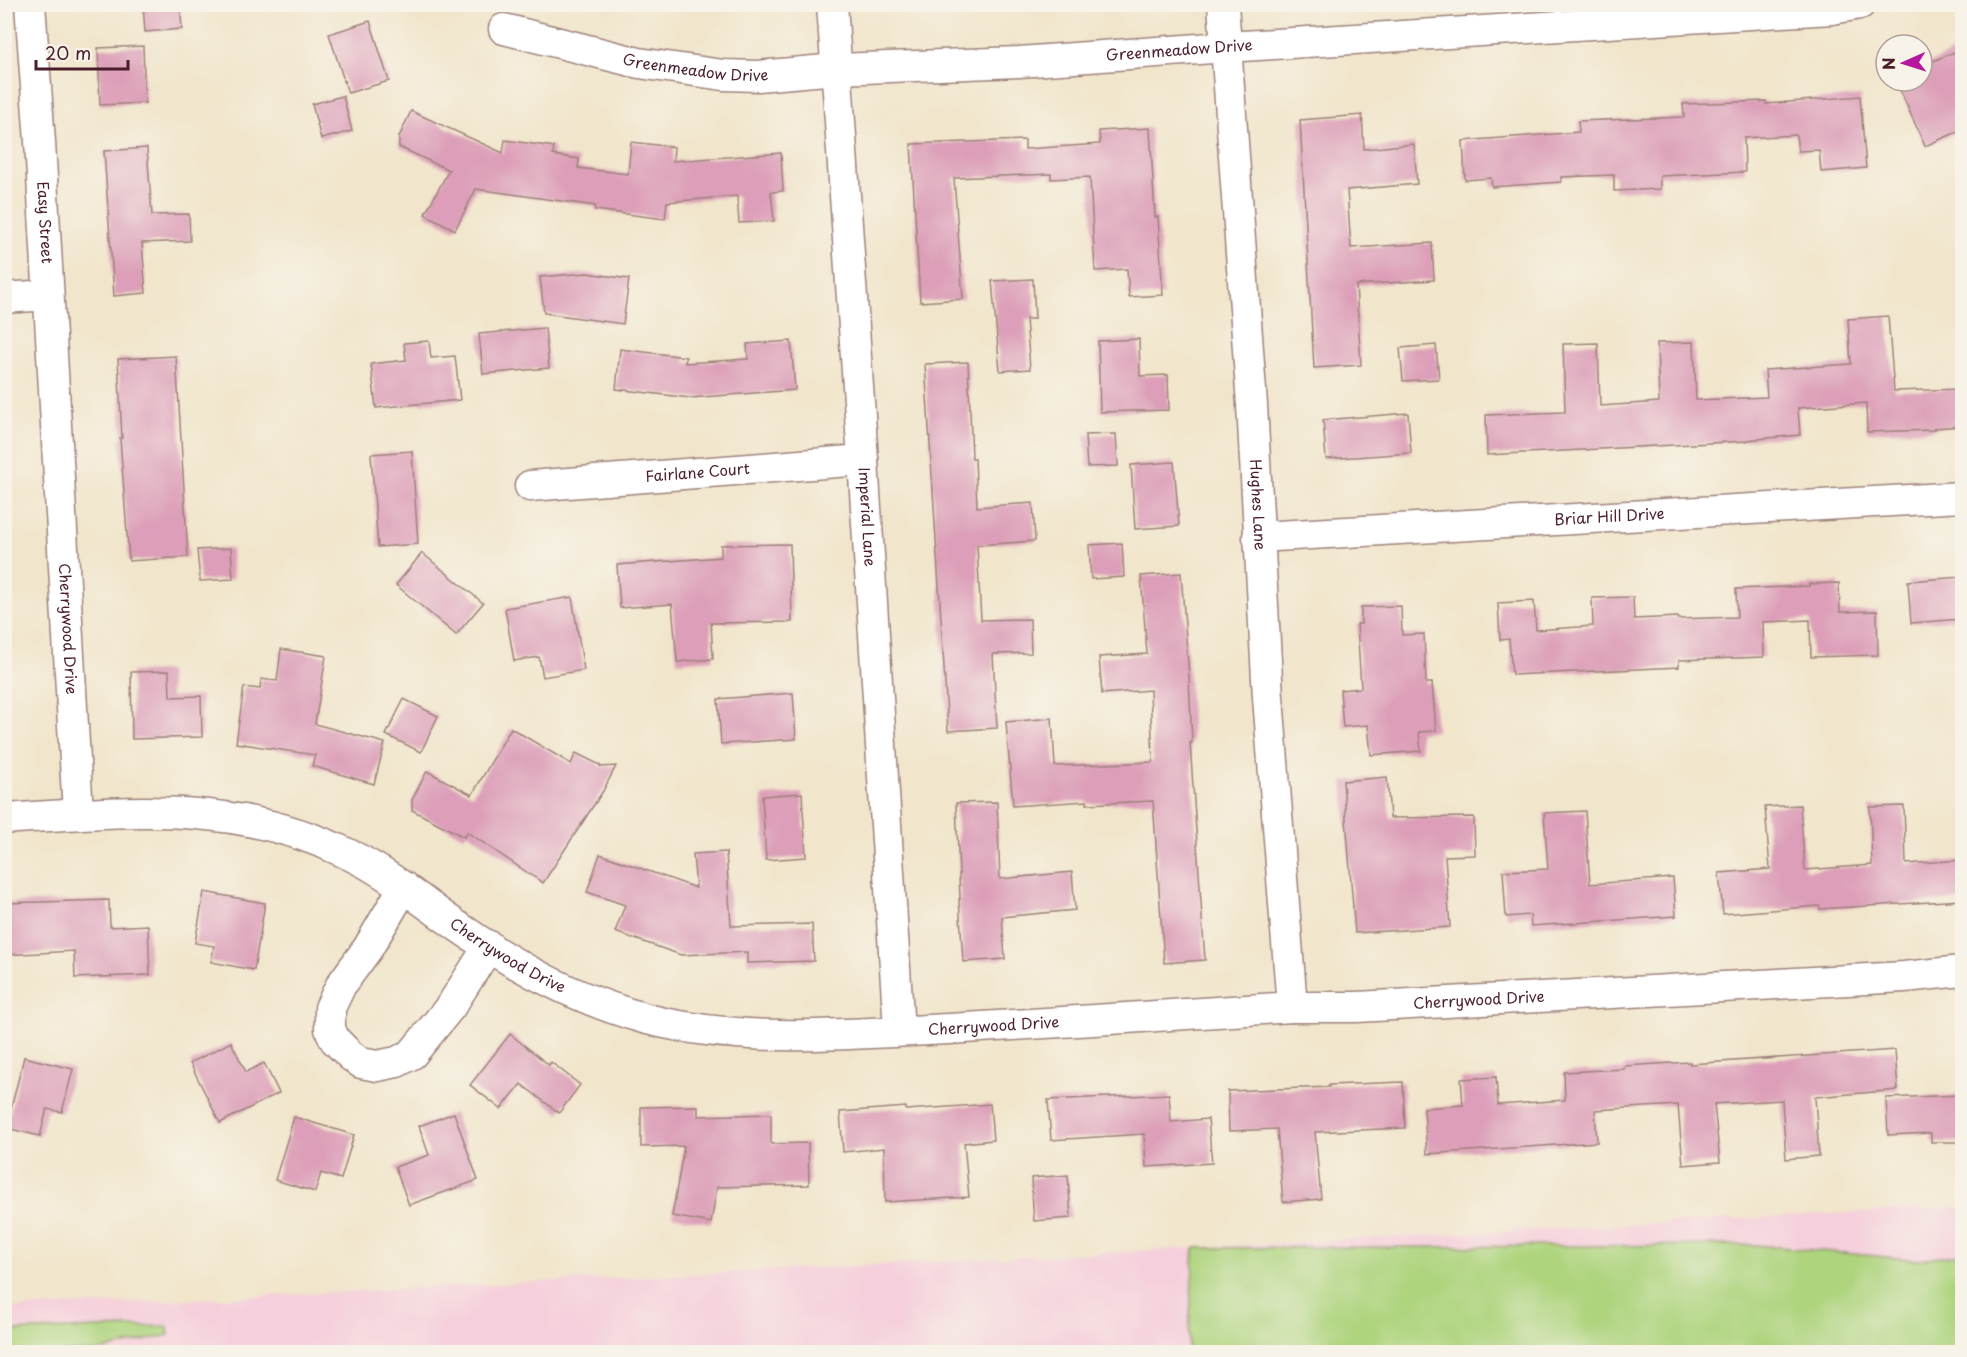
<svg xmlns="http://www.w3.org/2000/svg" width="1967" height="1357" viewBox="0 0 1967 1357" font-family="'Playpen Sans',sans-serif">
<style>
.built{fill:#f5cfdb}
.green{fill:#aed47e;stroke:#7c7a54;stroke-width:1.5}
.building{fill:#dc9eb8}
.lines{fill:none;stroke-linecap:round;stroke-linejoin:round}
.minor-casing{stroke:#9e827b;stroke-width:33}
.minor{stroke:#fff;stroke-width:30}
.labels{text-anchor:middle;stroke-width:5;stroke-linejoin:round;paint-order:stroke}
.street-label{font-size:15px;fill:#4a1f2b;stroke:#f7f3e8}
</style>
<rect width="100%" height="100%" fill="#f7f3e8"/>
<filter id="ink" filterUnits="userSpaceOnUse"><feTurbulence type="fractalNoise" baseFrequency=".0167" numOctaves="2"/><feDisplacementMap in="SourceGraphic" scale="12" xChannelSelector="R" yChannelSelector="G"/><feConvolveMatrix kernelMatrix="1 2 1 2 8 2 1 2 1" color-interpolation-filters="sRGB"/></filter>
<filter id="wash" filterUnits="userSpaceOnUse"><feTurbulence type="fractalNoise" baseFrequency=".008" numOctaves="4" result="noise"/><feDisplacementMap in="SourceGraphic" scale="24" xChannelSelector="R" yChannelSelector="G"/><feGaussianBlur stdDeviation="1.35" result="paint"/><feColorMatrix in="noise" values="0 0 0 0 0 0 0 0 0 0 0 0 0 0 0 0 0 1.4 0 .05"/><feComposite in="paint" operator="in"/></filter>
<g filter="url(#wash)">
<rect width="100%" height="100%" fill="#f1e5cb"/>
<polygon class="built" points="1962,1207 1962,1352 5,1352 5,1309 778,1270"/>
<g class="green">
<polygon points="1755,1245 1919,1260 1962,1254 1962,1352 1188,1352 1194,1248"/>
<polygon points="167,1326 169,1335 95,1352 5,1352 5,1331"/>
</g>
<g id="blocks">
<g class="building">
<polygon points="143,4 180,4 182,29 145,32"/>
<polygon points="370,21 389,81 348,93 329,34"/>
<polygon points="143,46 145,103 100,105 98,48"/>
<polygon points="1954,52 1962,72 1962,130 1925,146 1896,81 1922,81 1922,66"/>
<polygon points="343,96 352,131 321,139 312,104"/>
<polygon points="1860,96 1866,168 1821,172 1819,150 1798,151 1796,135 1744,138 1745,172 1660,176 1660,189 1614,191 1614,175 1561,177 1561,182 1492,187 1491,178 1465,180 1463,141 1579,132 1578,121 1684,117 1683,104 1766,101 1766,104"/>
<polygon points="411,111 503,153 505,140 554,147 553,155 579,159 578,168 628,174 631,142 674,147 673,161 781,153 783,191 771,192 774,221 739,223 737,196 667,202 665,219 595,210 595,206 476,189 455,230 425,214 449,170 399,147 399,137"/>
<polygon points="1362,115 1364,149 1414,144 1417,184 1347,190 1351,248 1432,243 1434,280 1356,285 1361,365 1314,368 1300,120"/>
<polygon points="1150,128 1155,217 1158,217 1163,295 1129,297 1127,269 1095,271 1090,177 1051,179 1051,174 954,178 963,299 920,302 911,144 1025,140 1025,149 1100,144 1099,131"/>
<polygon points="147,148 152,215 189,214 190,241 142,243 146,293 114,296 104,151"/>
<polygon points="587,273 629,279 623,324 544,313 540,277"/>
<polygon points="1033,279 1035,319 1026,319 1030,369 1000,371 992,281"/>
<polygon points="1888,316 1894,391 1962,389 1962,426 1934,428 1934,430 1867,432 1866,403 1798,408 1800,435 1747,440 1747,441 1487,455 1486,415 1565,412 1563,344 1598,343 1600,406 1659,402 1657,343 1694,342 1696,400 1767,397 1765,370 1851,364 1848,319"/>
<polygon points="545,328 549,368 483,374 479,334"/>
<polygon points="1139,339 1140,376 1168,375 1169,410 1100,412 1098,341"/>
<polygon points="429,341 431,358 455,356 460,400 376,408 371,364 406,360 404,343"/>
<polygon points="791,341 795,390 690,398 616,389 620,349 686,357 685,363 748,359 747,344"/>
<polygon points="1436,345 1439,379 1403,381 1400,348"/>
<polygon points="176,356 188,557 129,561 120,438 122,438 118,359"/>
<polygon points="968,362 972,458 975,458 977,507 1033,503 1035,541 977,545 981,620 1030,619 1031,653 993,654 997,728 948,731 925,364"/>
<polygon points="1408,413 1411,453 1326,459 1323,420"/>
<polygon points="1116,434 1118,466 1087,467 1085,435"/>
<polygon points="412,451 418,544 378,547 371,454"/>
<polygon points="1174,462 1179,526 1135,529 1131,465"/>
<polygon points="1122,543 1124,577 1091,579 1089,545"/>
<polygon points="790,544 792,622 711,623 713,659 677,662 672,604 620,608 617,565 721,557 721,545"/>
<polygon points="231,548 233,579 200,581 197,550"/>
<polygon points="422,553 483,603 456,635 396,585"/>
<polygon points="1181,573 1189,677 1192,743 1190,743 1205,960 1164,963 1153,801 1087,804 1087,801 1013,806 1006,722 1052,718 1055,766 1153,762 1150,690 1102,694 1099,657 1147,654 1141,576"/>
<polygon points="1962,577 1962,619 1911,623 1908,581"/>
<polygon points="1839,583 1840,612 1877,611 1878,655 1811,657 1810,620 1763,622 1764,657 1679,660 1679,667 1512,675 1509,639 1500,640 1498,603 1534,601 1536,630 1593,626 1592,598 1633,597 1634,619 1678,617 1678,619 1737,617 1736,589 1809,586 1809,584"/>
<polygon points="572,597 584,670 543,677 539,657 514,661 505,608"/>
<polygon points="1401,606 1402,635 1424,634 1426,683 1432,683 1436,731 1419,732 1421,751 1371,755 1368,725 1343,727 1340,690 1361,688 1357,624 1361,624 1361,607"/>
<polygon points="281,649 326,656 315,724 385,743 374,784 312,766 315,755 236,743 244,687 260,689 261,679 277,681"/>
<polygon points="169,671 170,697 201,696 202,737 132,739 131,672"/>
<polygon points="793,693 796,739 721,744 718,699"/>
<polygon points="404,699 438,716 421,752 386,735"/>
<polygon points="511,728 571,764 576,753 600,765 601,767 616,766 603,791 543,883 467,832 464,837 412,810 412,800 427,771 472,795"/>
<polygon points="1387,777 1390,818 1474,817 1475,855 1445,856 1450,927 1355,933 1343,781"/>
<polygon points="802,793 806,857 766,860 762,796"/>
<polygon points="997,802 1000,879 1072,872 1075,910 1002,917 1005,959 963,962 959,899 960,899 956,803"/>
<polygon points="1800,805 1805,870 1872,865 1870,807 1904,806 1906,864 1962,860 1962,900 1820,909 1819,906 1723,914 1719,873 1770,869 1765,807"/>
<polygon points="1585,811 1590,884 1673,878 1676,916 1531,926 1530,915 1506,917 1503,871 1548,869 1544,813"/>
<polygon points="726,852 731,926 812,924 814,961 747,963 747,952 681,955 615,932 625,905 587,892 600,854 696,888 693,854"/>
<polygon points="204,892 265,903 254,970 211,962 214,946 195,943"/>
<polygon points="109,900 110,927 148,925 150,975 75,978 74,951 4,955 4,903"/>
<polygon points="510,1034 549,1065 551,1062 580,1085 559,1113 521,1084 501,1109 470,1085"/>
<polygon points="231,1042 246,1072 264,1063 279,1093 220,1123 190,1063"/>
<polygon points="1895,1050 1898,1090 1815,1097 1819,1156 1786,1159 1782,1100 1714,1104 1720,1162 1683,1165 1678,1105 1595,1110 1597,1142 1427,1154 1424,1108 1463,1105 1461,1079 1496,1077 1498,1105 1565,1100 1564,1072 1624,1069 1624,1066 1690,1062 1690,1064"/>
<polygon points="24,1057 73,1069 62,1112 47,1109 40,1136 6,1128"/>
<polygon points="1403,1082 1405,1128 1315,1132 1321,1199 1283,1202 1277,1129 1229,1131 1228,1091 1329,1087 1329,1085"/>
<polygon points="1169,1094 1171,1122 1208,1119 1212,1163 1146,1167 1144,1134 1051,1140 1048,1100"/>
<polygon points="1961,1095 1960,1142 1931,1142 1931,1133 1888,1135 1886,1098"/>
<polygon points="990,1104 993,1140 964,1143 969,1197 885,1202 884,1148 843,1152 840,1112 906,1107 906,1110"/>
<polygon points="698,1106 698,1116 771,1114 771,1144 808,1143 809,1185 717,1187 711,1223 672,1216 684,1146 641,1147 641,1107"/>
<polygon points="454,1113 478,1180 409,1205 395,1167 429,1155 419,1126"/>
<polygon points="294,1117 354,1135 341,1179 321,1173 315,1192 275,1180"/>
<polygon points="1068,1175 1071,1218 1034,1221 1031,1178"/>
</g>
</g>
</g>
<g filter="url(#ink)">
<use href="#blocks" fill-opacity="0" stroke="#9e827b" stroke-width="1.5"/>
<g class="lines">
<defs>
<g id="minor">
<path id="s1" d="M 30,4 L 40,142 L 78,814"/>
<path id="s2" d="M 832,4 L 863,460 L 899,1031"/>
<path id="s3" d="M 1223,4 L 1252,405 L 1268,697 L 1292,1007"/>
<path id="s4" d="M 504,29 L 639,63 L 723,75 L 758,76 L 837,69 L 1019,62 L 1226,47 L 1832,9 L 1860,4"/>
<polyline points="4,298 48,295"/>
<path id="s5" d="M 530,486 L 863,460"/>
<path id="s6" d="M 1258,537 L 1962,497"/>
<path id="s7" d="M 4,819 C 125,811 236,799 348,854 C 391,874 427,906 466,932 C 522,971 582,1001 647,1019 C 746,1044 848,1034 949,1029 C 1063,1022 1178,1015 1292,1007 L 1357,1007 L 1904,977 L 1962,971"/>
<polyline points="404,887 368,948 341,985 330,1008 330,1029 335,1040 351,1056 361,1063 377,1066 397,1062 412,1054 451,1006 489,946"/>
</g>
</defs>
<use href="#minor" class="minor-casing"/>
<use href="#minor" class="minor"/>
</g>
</g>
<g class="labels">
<g class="street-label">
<text dy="5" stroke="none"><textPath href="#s4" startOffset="681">Greenmeadow Drive</textPath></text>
<text dy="5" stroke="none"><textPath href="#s4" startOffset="196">Greenmeadow Drive</textPath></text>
<text dy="5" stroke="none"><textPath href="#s1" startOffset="219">Easy Street</textPath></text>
<text dy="5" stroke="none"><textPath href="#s5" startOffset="168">Fairlane Court</textPath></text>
<text dy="5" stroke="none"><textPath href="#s3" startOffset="502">Hughes Lane</textPath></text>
<text dy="5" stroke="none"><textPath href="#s6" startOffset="352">Briar Hill Drive</textPath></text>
<text dy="5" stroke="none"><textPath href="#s2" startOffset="514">Imperial Lane</textPath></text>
<text dy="5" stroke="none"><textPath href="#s1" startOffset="626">Cherrywood Drive</textPath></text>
<text dy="5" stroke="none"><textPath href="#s7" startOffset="540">Cherrywood Drive</textPath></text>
<text dy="5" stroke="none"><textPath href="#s7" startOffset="1528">Cherrywood Drive</textPath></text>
<text dy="5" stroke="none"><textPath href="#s7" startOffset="1042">Cherrywood Drive</textPath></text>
</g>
</g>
<rect width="1967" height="1357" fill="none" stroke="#f7f3e8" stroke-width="24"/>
<g transform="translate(1904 63) rotate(267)"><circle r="28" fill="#f7f3e8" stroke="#b29e9c" stroke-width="1.5"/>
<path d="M0-4.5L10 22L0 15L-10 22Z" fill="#b5179e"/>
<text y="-9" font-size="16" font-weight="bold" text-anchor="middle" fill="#4a1f2b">N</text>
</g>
<path d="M36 60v9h92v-9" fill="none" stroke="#4a1f2b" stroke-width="3"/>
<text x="45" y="60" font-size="18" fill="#4a1f2b" stroke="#f7f3e8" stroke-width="4.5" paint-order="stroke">20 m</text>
</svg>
